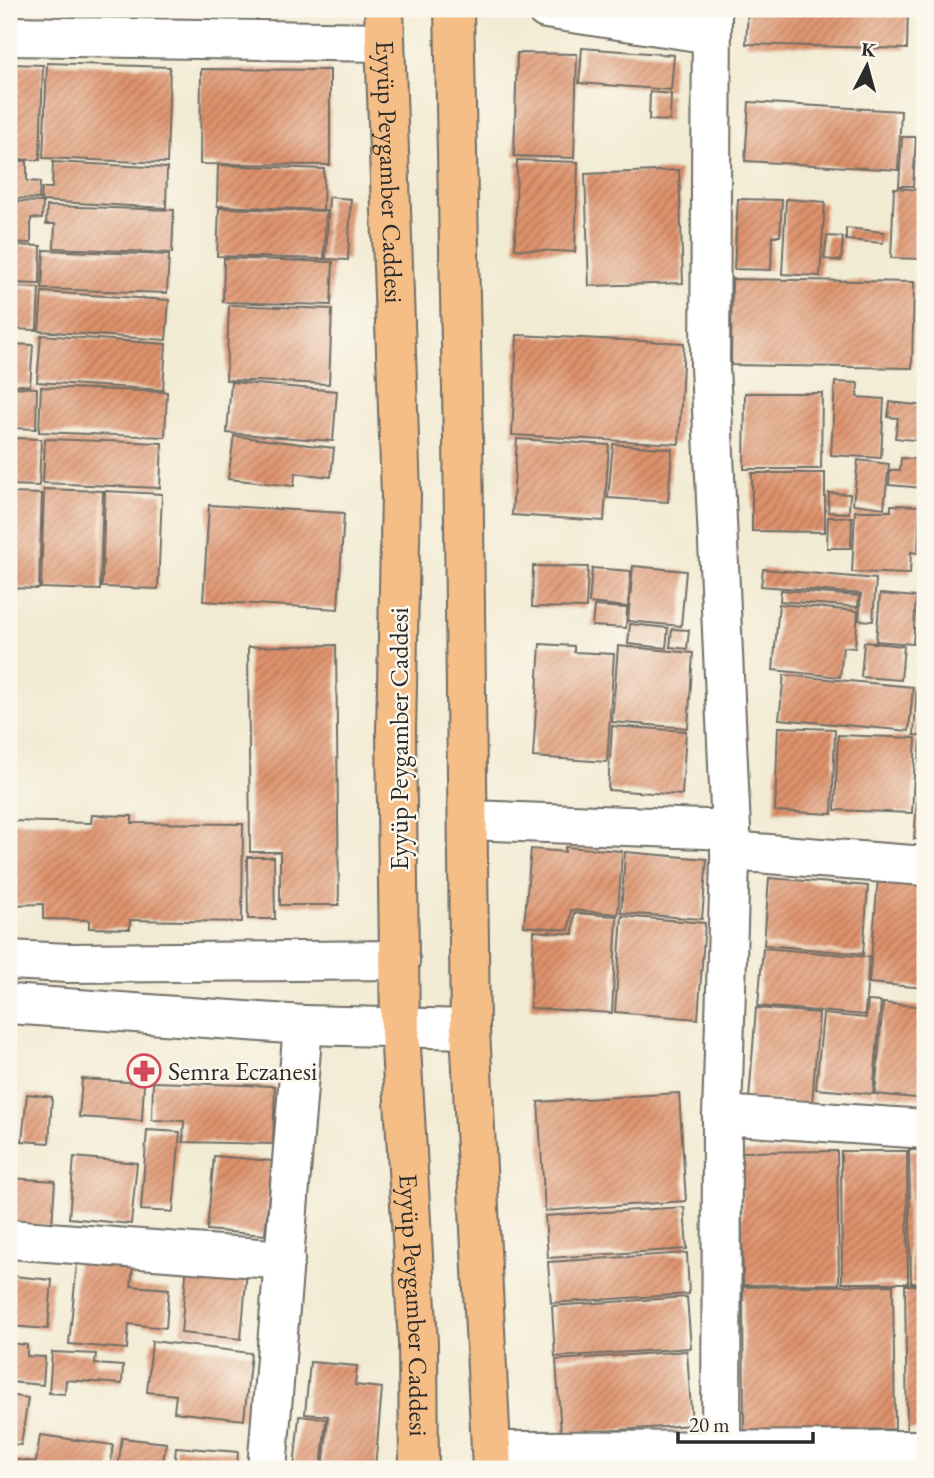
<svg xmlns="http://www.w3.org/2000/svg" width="934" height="1478" viewBox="0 0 934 1478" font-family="'EB Garamond',serif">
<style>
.building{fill:url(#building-hatch)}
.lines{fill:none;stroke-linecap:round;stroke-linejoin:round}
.minor-casing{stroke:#716e66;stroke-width:42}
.major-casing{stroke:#716e66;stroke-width:42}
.minor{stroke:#fff;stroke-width:38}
.major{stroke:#f6be87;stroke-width:38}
.labels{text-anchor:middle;stroke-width:5;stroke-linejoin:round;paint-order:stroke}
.street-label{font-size:26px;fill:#2b2b2b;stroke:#fbf7ec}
.poi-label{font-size:26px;fill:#2b2b2b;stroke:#fbf7ec;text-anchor:start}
</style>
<defs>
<pattern id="building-hatch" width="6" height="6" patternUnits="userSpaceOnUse" patternTransform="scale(1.75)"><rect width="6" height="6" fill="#de926c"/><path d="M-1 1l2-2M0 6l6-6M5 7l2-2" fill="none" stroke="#b47759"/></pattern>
</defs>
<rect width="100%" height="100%" fill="#fbf7ec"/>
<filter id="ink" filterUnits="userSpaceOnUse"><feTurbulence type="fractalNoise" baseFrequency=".0143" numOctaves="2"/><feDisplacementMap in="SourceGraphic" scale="14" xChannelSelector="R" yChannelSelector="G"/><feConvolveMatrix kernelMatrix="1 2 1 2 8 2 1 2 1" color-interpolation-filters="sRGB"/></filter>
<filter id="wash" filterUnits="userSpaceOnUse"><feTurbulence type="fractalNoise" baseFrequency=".00686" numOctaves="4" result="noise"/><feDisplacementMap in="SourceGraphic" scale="28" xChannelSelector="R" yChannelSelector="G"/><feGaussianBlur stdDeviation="1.57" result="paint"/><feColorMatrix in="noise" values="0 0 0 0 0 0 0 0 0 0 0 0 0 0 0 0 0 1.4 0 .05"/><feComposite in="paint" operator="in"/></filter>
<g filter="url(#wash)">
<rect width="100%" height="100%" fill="#f2ebd3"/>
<g id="blocks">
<g class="building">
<polygon points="748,9 908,9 907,49 746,44"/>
<polygon points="582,48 674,55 671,90 579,83"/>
<polygon points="517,53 577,54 574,158 514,156"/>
<polygon points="47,63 170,67 167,163 43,158"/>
<polygon points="9,64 43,65 40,160 9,159"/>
<polygon points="201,69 330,70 330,165 200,164"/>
<polygon points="650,92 671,94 670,121 649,120"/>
<polygon points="749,102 901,111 898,170 745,161"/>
<polygon points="902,137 916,137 913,186 899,186"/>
<polygon points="9,160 27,161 27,181 40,182 39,199 9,198"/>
<polygon points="517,160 578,162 575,252 515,249"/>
<polygon points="53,162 167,168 166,208 41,201 42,188 52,188"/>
<polygon points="218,165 324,169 323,210 217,206"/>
<polygon points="679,170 683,283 589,286 585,174"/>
<polygon points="894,188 925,190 922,259 891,258"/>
<polygon points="329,197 351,199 348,260 326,259"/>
<polygon points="738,199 782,200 780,236 772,236 771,270 734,269"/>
<polygon points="786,199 825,202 820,276 782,274"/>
<polygon points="9,201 43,202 42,219 31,218 31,243 9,242"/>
<polygon points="47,206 174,210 172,253 54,248 55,224 46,224"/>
<polygon points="219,208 326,211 324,259 217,256"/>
<polygon points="846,228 884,232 883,243 846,240"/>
<polygon points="827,236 843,237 841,261 824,259"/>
<polygon points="9,245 41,246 40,284 9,283"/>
<polygon points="44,250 169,255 167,293 42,289"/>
<polygon points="224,258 333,262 331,305 223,302"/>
<polygon points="732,279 914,282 912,368 731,365"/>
<polygon points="9,287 39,288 37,330 9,329"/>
<polygon points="42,292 169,300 166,340 39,331"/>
<polygon points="229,305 332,309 329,384 226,380"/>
<polygon points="41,335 166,344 163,390 37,382"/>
<polygon points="517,335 684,343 679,444 512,435"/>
<polygon points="9,344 33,345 30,386 9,384"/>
<polygon points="231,382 337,391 333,441 227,433"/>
<polygon points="835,382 858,383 857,397 884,399 881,458 831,455"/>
<polygon points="9,387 37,388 36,429 9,428"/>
<polygon points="41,387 167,392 165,437 39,432"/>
<polygon points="745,393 822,393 821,469 744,469"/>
<polygon points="890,402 925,406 921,441 895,438 898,418 888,417"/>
<polygon points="234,436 334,448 331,477 295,473 294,486 228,479"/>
<polygon points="9,438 41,439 39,486 9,485"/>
<polygon points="45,439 162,443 160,488 43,483"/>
<polygon points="517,439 609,445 604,521 512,515"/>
<polygon points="613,444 672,449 668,502 608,498"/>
<polygon points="901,458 925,460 923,488 889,485 890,470 900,470"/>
<polygon points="858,460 889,464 884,508 853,504"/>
<polygon points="752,473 825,473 825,532 752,531"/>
<polygon points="44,489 103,491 100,590 41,588"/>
<polygon points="105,491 162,494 158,589 102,587"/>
<polygon points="9,493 42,494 39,589 9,588"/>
<polygon points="829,493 850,494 849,513 828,512"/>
<polygon points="209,505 344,513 338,609 203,601"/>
<polygon points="891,505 920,506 918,553 911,552 910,574 852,572 855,511 891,511"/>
<polygon points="828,517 852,517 851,548 827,548"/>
<polygon points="533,566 588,567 586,608 532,607"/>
<polygon points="633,566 686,571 681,626 628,621"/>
<polygon points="592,568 631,571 628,607 589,603"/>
<polygon points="763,569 876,579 873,621 859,620 861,594 761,586"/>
<polygon points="781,590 859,596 858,607 780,601"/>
<polygon points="880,594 916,597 913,644 876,641"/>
<polygon points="779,604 858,611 855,648 843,647 840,677 773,670"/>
<polygon points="594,606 627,608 626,628 592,626"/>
<polygon points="630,624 668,628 666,648 628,644"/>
<polygon points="672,629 689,630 687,649 670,647"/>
<polygon points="864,642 904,646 901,680 861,677"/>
<polygon points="540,644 574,646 574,652 614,654 607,762 533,757"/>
<polygon points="336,645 339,905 280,905 280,852 250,852 248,647"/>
<polygon points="618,646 693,653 688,728 612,722"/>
<polygon points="784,675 913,687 909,731 779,719"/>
<polygon points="917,685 925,686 925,736 914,735"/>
<polygon points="612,726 686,731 682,795 608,790"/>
<polygon points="778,727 835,729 832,814 775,811"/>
<polygon points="838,735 916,738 912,813 835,810"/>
<polygon points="921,739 925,739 925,764 919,763"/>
<polygon points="920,766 925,767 925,840 914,839"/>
<polygon points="92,815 132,816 132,823 243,824 242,922 130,920 130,929 89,928 89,920 43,919 43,904 9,905 9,821 91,823"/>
<polygon points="565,847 622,851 618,914 571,910 569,930 524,926 531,849 565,852"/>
<polygon points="625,852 707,859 702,919 621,913"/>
<polygon points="247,857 274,857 275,919 248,919"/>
<polygon points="769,878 868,886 863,954 764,945"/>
<polygon points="878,879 925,883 925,988 869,983"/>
<polygon points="574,913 617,916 612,1013 530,1008 534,931 573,934"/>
<polygon points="622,916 705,923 698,1019 615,1012"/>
<polygon points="763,948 869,957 865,1015 758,1006"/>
<polygon points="868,1001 881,1002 873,1094 816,1089 823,1014 866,1018"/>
<polygon points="883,1003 925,1007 925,1099 875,1094"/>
<polygon points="756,1008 819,1013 812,1104 749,1099"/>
<polygon points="82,1079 144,1083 142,1121 79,1117"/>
<polygon points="153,1082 275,1086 273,1144 183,1142 184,1121 152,1120"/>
<polygon points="679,1093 686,1201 545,1211 538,1102"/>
<polygon points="27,1094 52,1097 49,1143 22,1141"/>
<polygon points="147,1130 180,1132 173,1212 141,1210"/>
<polygon points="909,1150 925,1150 925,1283 911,1283"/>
<polygon points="837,1151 839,1284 743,1285 741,1152"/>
<polygon points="841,1151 907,1151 908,1283 842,1283"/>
<polygon points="214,1156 272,1161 265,1235 207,1230"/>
<polygon points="74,1157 137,1163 131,1224 69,1218"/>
<polygon points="9,1178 55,1181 52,1226 9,1223"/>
<polygon points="684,1207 687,1249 548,1258 545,1216"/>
<polygon points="78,1253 134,1258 131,1286 169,1289 166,1328 129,1324 127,1349 69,1344"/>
<polygon points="687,1253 689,1294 551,1303 548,1262"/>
<polygon points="187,1264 247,1270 241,1339 181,1333"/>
<polygon points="13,1276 52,1280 48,1329 9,1326"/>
<polygon points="893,1285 895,1429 744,1432 743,1287"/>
<polygon points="905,1285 925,1285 925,1430 907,1430"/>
<polygon points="687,1297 691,1348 555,1357 552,1306"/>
<polygon points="152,1341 251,1353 244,1420 174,1412 176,1395 147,1392"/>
<polygon points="9,1343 27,1345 27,1356 45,1357 43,1385 9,1382"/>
<polygon points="687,1351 692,1425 561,1434 556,1360"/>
<polygon points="52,1352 96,1354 95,1364 123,1366 122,1384 66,1380 65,1394 49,1393"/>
<polygon points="310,1362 357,1366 355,1385 382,1388 375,1469 323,1469 328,1416 305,1414"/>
<polygon points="9,1395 28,1398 21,1445 9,1444"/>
<polygon points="299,1416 326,1419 321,1469 294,1469"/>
<polygon points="40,1435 113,1445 110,1469 35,1466 35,1469 9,1469 9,1459 36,1462"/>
<polygon points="122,1438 166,1443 162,1469 118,1469"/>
<polygon points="176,1447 238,1452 237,1469 174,1469"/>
</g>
</g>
</g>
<g filter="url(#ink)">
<use href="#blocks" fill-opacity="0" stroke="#716e66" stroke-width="2"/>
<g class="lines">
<defs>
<g id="minor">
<polyline points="546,9 711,34"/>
<polyline points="712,9 710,366 731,830 722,1115 721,1469"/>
<polyline points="9,36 385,42"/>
<polyline points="469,820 731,830"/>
<polyline points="730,851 925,866"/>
<polyline points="9,960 68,963 400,960"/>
<polyline points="9,1004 303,1025 267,1469"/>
<polyline points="303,1025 470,1029"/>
<polyline points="722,1115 925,1129"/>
<polyline points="9,1239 285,1260"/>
<polyline points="492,1451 925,1450"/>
</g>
<g id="major">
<path id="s1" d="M 384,9 L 401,495 L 396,732 L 400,1030 L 418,1343 L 419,1469"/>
<polyline points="454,9 463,439 470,1029 492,1469"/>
</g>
</defs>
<use href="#minor" class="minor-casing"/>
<use href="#major" class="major-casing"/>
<use href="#minor" class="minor"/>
<use href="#major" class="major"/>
</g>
</g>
<defs>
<symbol id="pharmacy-ring" viewBox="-11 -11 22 22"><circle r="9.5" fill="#fbf7ec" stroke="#d1495b" stroke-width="1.5"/><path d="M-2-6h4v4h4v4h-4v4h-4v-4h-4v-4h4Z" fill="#d1495b"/></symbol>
</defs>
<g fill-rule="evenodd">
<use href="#pharmacy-ring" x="125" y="1052" width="38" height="38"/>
</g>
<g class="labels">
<g class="street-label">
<text dy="9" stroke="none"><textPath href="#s1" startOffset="163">Eyyüp Peygamber Caddesi</textPath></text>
<text transform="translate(399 739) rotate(-90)" y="9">Eyyüp Peygamber Caddesi</text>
<text dy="9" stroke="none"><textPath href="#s1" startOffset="1297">Eyyüp Peygamber Caddesi</textPath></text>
</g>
<g class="poi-label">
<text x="168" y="1080">Semra Eczanesi</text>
</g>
</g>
<rect width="934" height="1478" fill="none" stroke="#fbf7ec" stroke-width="35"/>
<g transform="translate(867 66) rotate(6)" stroke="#fbf7ec" stroke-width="5" paint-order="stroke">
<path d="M0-5L12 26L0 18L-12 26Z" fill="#2b2b2b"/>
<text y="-10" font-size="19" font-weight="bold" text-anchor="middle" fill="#2b2b2b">K</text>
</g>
<path d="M678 1432v10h135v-10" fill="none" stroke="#2b2b2b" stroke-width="3.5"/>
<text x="689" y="1432" font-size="21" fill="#2b2b2b" stroke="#fbf7ec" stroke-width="5" paint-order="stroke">20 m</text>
</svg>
